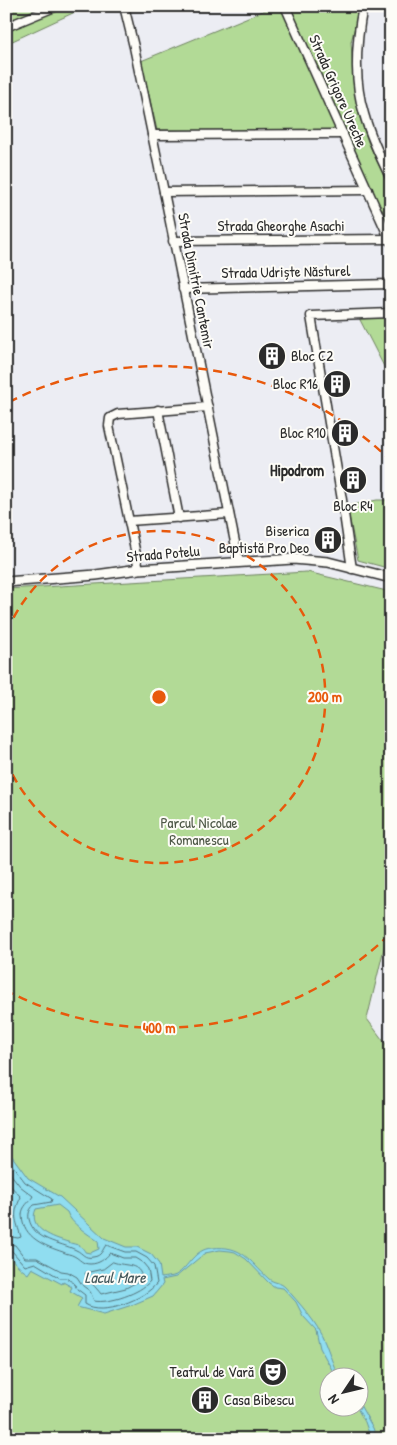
<svg xmlns="http://www.w3.org/2000/svg" width="397" height="1445" viewBox="0 0 397 1445" font-family="'Patrick Hand',sans-serif">
<style>
.green{fill:#b2da96;stroke:#6e8260;fill-rule:evenodd}
.water{fill:#90ddf0;stroke:#6896a1;fill-rule:evenodd}
.lines{fill:none;stroke-linecap:round;stroke-linejoin:round}
.shore{stroke:#53727a;stroke-width:1}
.minor-casing{stroke:#2b2b2b;stroke-width:11}
.major-casing{stroke:#2b2b2b;stroke-width:12}
.minor{stroke:#fdfcf7;stroke-width:8}
.major{stroke:#fdfcf7;stroke-width:9}
.ring{fill:none;stroke:#e8590c;stroke-width:2.5;stroke-dasharray:9 6}
.labels{text-anchor:middle;stroke-width:4;stroke-linejoin:round;paint-order:stroke}
.street-label{font-size:15px;fill:#2b2b2b;stroke:#fdfcf7}
.poi-label{font-size:15px;fill:#2b2b2b;stroke:#fdfcf7;text-anchor:end}
.park-label{font-size:15px;fill:#4d5746;stroke:#fdfcf7}
.neighbourhood-label{font-size:16px;font-weight:bold;fill:#2b2b2b;stroke:#fdfcf7}
.water-label{font-size:16px;font-style:italic;fill:#44585c;stroke:#fdfcf7}
.centre{fill:#e8590c;stroke:#fdfcf7;stroke-width:2.5}
.ring-label{font-size:15px;text-anchor:middle;font-weight:bold;fill:#e8590c;stroke:#fdfcf7;stroke-width:4;stroke-linejoin:round;paint-order:stroke}
</style>
<rect width="100%" height="100%" fill="#ecedf3"/>
<filter id="ink" filterUnits="userSpaceOnUse"><feTurbulence type="fractalNoise" baseFrequency=".02" numOctaves="2"/><feDisplacementMap in="SourceGraphic" scale="10" xChannelSelector="R" yChannelSelector="G"/><feConvolveMatrix kernelMatrix="1 2 1 2 8 2 1 2 1" color-interpolation-filters="sRGB"/></filter>
<g filter="url(#ink)">
<g class="green">
<polygon points="6,6 88,6 6,44"/>
<polygon points="275,6 360,6 351,42 353,73 359,115 368,142 391,191 391,234 343,131 157,130 141,61"/>
<polygon points="391,315 391,380 358,316"/>
<polygon points="377,500 391,500 391,569 358,560 347,506"/>
<path d="M 307,572 L 391,592 L 391,919 L 367,1019 L 391,1051 L 391,1439 L 6,1439 L 6,589 ZM 330,1378 L 360,1378 L 360,1408 L 330,1408 Z"/>
</g>
<g class="water">
<path d="M 6,1148 L 28,1178 L 60,1197 L 104,1238 L 126,1247 L 137,1247 L 151,1254 L 159,1264 L 161,1278 C 165,1277 172,1277 176,1275 C 189,1267 194,1249 212,1248 C 243,1245 248,1260 269,1279 C 274,1283 280,1282 285,1287 C 299,1303 317,1322 325,1342 C 330,1354 333,1366 339,1377 L 336,1377 L 320,1348 L 316,1330 L 303,1316 L 296,1302 L 283,1288 L 275,1287 L 269,1283 L 246,1259 L 235,1252 L 230,1251 L 220,1250 L 205,1253 L 176,1277 L 162,1280 L 163,1284 L 153,1296 L 132,1305 L 104,1314 L 77,1307 L 82,1298 L 70,1291 L 72,1287 L 63,1282 L 62,1284 L 32,1268 L 28,1274 C 19,1268 13,1261 6,1252 ZM 58,1205 L 67,1212 C 71,1224 88,1234 98,1241 L 99,1249 L 90,1253 L 85,1252 C 85,1251 81,1246 80,1246 C 77,1244 72,1244 68,1242 C 54,1238 27,1229 36,1209 Z"/>
<polygon points="360,1405 373,1428 377,1439 371,1439 365,1422 357,1408 360,1408"/>
</g>
<g class="lines">
<g class="shore">
<path d="M 6,1157 L 25,1182 L 52,1199 L 51,1202 L 34,1205 C 30,1209 28,1213 29,1219 C 34,1241 60,1242 76,1250 C 83,1253 84,1259 93,1257 C 102,1256 102,1250 106,1245 L 125,1252 L 136,1252 L 147,1258 L 154,1266 L 157,1283 C 145,1299 103,1316 85,1304 L 85,1295 L 77,1289 L 74,1283 L 66,1278 L 60,1278 L 35,1263 L 25,1266 L 12,1251 L 6,1250"/>
<path d="M 6,1168 L 20,1186 L 33,1196 C 30,1202 22,1206 22,1215 C 23,1238 45,1246 63,1252 C 66,1254 71,1254 74,1256 C 80,1259 82,1264 90,1264 C 99,1264 105,1259 110,1253 L 123,1258 L 135,1258 L 143,1263 L 148,1269 L 150,1281 C 141,1293 109,1304 94,1301 L 90,1291 L 83,1286 L 77,1277 L 68,1272 L 61,1271 L 37,1258 L 25,1258 L 15,1245 L 6,1243"/>
<path d="M 6,1181 L 21,1197 C 12,1215 16,1220 21,1237 L 18,1238 L 6,1236"/>
<path d="M 113,1262 C 126,1267 140,1262 142,1279 L 126,1288 L 101,1294 C 96,1287 88,1281 85,1273 L 103,1269 Z"/>
</g>
<defs>
<g id="minor">
<polyline points="124,6 134,47 164,192 239,562"/>
<polyline points="285,6 391,242"/>
<path d="M 363,6 C 356,42 353,79 364,114 C 370,135 381,159 391,179"/>
<polyline points="380,6 391,10"/>
<polyline points="6,27 57,6"/>
<polyline points="152,135 343,134"/>
<polyline points="164,192 368,190"/>
<polyline points="173,241 389,239"/>
<polyline points="183,289 391,284"/>
<polyline points="158,410 179,518"/>
<polyline points="129,521 229,514"/>
<polyline points="139,569 109,426 110,418 118,414 208,407"/>
<polyline points="352,569 342,500 311,316 391,313"/>
</g>
<polyline id="major" points="6,582 96,575 139,569 293,559 328,562 391,578"/>
</defs>
<use href="#minor" class="minor-casing"/>
<use href="#major" class="major-casing"/>
<use href="#minor" class="minor"/>
<use href="#major" class="major"/>
</g>
</g>
<g class="ring">
<path d="M7 631A166 166 0 1 1 7 763"/>
<path d="M389 935A331 331 0 0 1 9 992M9 402A331 331 0 0 1 389 459"/>
</g>
<defs>
<symbol id="building-disc" viewBox="-11 -11 22 22"><circle r="9.5" fill="#2b2b2b" stroke="#fdfcf7"/><path d="M-4-6H4V6H1V3H-1V6H-4ZM-2.5-4.3h1.7v1.8h-1.7ZM.8-4.3h1.7v1.8H.8ZM-2.5-1h1.7V.8h-1.7ZM.8-1h1.7V.8H.8Z" fill="#fff"/></symbol>
<symbol id="theatre-disc" viewBox="-11 -11 22 22"><circle r="9.5" fill="#2b2b2b" stroke="#fdfcf7"/><path d="M-5-5.5Q0-4 5-5.5V0Q5 5 0 6Q-5 5-5 0ZM-3.3-2.5H-1v1.5H-3.3ZM1-2.5H3.3v1.5H1ZM-2.8 1Q0 5.5 2.8 1Z" fill="#fff"/></symbol>
</defs>
<g fill-rule="evenodd">
<use href="#building-disc" x="256" y="340" width="32" height="32"/>
<use href="#building-disc" x="321" y="368" width="32" height="32"/>
<use href="#building-disc" x="329" y="417" width="32" height="32"/>
<use href="#building-disc" x="337" y="464" width="32" height="32"/>
<use href="#building-disc" x="312" y="524" width="32" height="32"/>
<use href="#theatre-disc" x="257" y="1356" width="32" height="32"/>
<use href="#building-disc" x="189" y="1384" width="32" height="32"/>
</g>
<g class="labels">
<g class="street-label">
<text transform="translate(338 91) rotate(66)" y="5">Strada Grigore Ureche</text>
<text x="281" y="231">Strada Gheorghe Asachi</text>
<text transform="translate(286 272) rotate(-1)" y="5">Strada Udriște Năsturel</text>
<text transform="translate(196 281) rotate(79)" y="5">Strada Dimitrie Cantemir</text>
<text transform="translate(163 554) rotate(-5)" y="5">Strada Potelu</text>
</g>
<g class="poi-label">
<text x="291" y="361" text-anchor="start">Bloc C2</text>
<text x="318" y="389">Bloc R16</text>
<text x="326" y="438">Bloc R10</text>
<text x="353" y="511" text-anchor="middle">Bloc R4</text>
<text x="309" y="536">Biserica<tspan x="309" dy="17">Baptistă Pro Deo</tspan></text>
<text x="254" y="1377">Teatrul de Vară</text>
<text x="224" y="1405" text-anchor="start">Casa Bibescu</text>
</g>
<g class="park-label">
<text x="199" y="828">Parcul Nicolae<tspan x="199" dy="17">Romanescu</tspan></text>
</g>
<g class="neighbourhood-label">
<text x="297" y="476">Hipodrom</text>
</g>
<g class="water-label">
<text x="115" y="1283">Lacul Mare</text>
</g>
</g>
<circle cx="159" cy="697" r="8" class="centre"/>
<g class="ring-label">
<text x="325" y="702">200 m</text>
<text x="159" y="1033">400 m</text>
</g>
<rect width="397" height="1445" fill="none" stroke="#fdfcf7" stroke-width="25"/>
<rect x="12" y="12" width="372" height="1420" fill="none" stroke="#2b2b2b" stroke-width="2" filter="url(#ink)"/>
<g transform="translate(344 1392) rotate(235)"><circle r="24" fill="#fdfcf7" stroke="#a9a8a5"/>
<path d="M0-4L9 19L0 12L-9 19Z" fill="#2b2b2b"/>
<text y="-8" font-size="14" font-weight="bold" text-anchor="middle" fill="#2b2b2b">N</text>
</g>
</svg>
